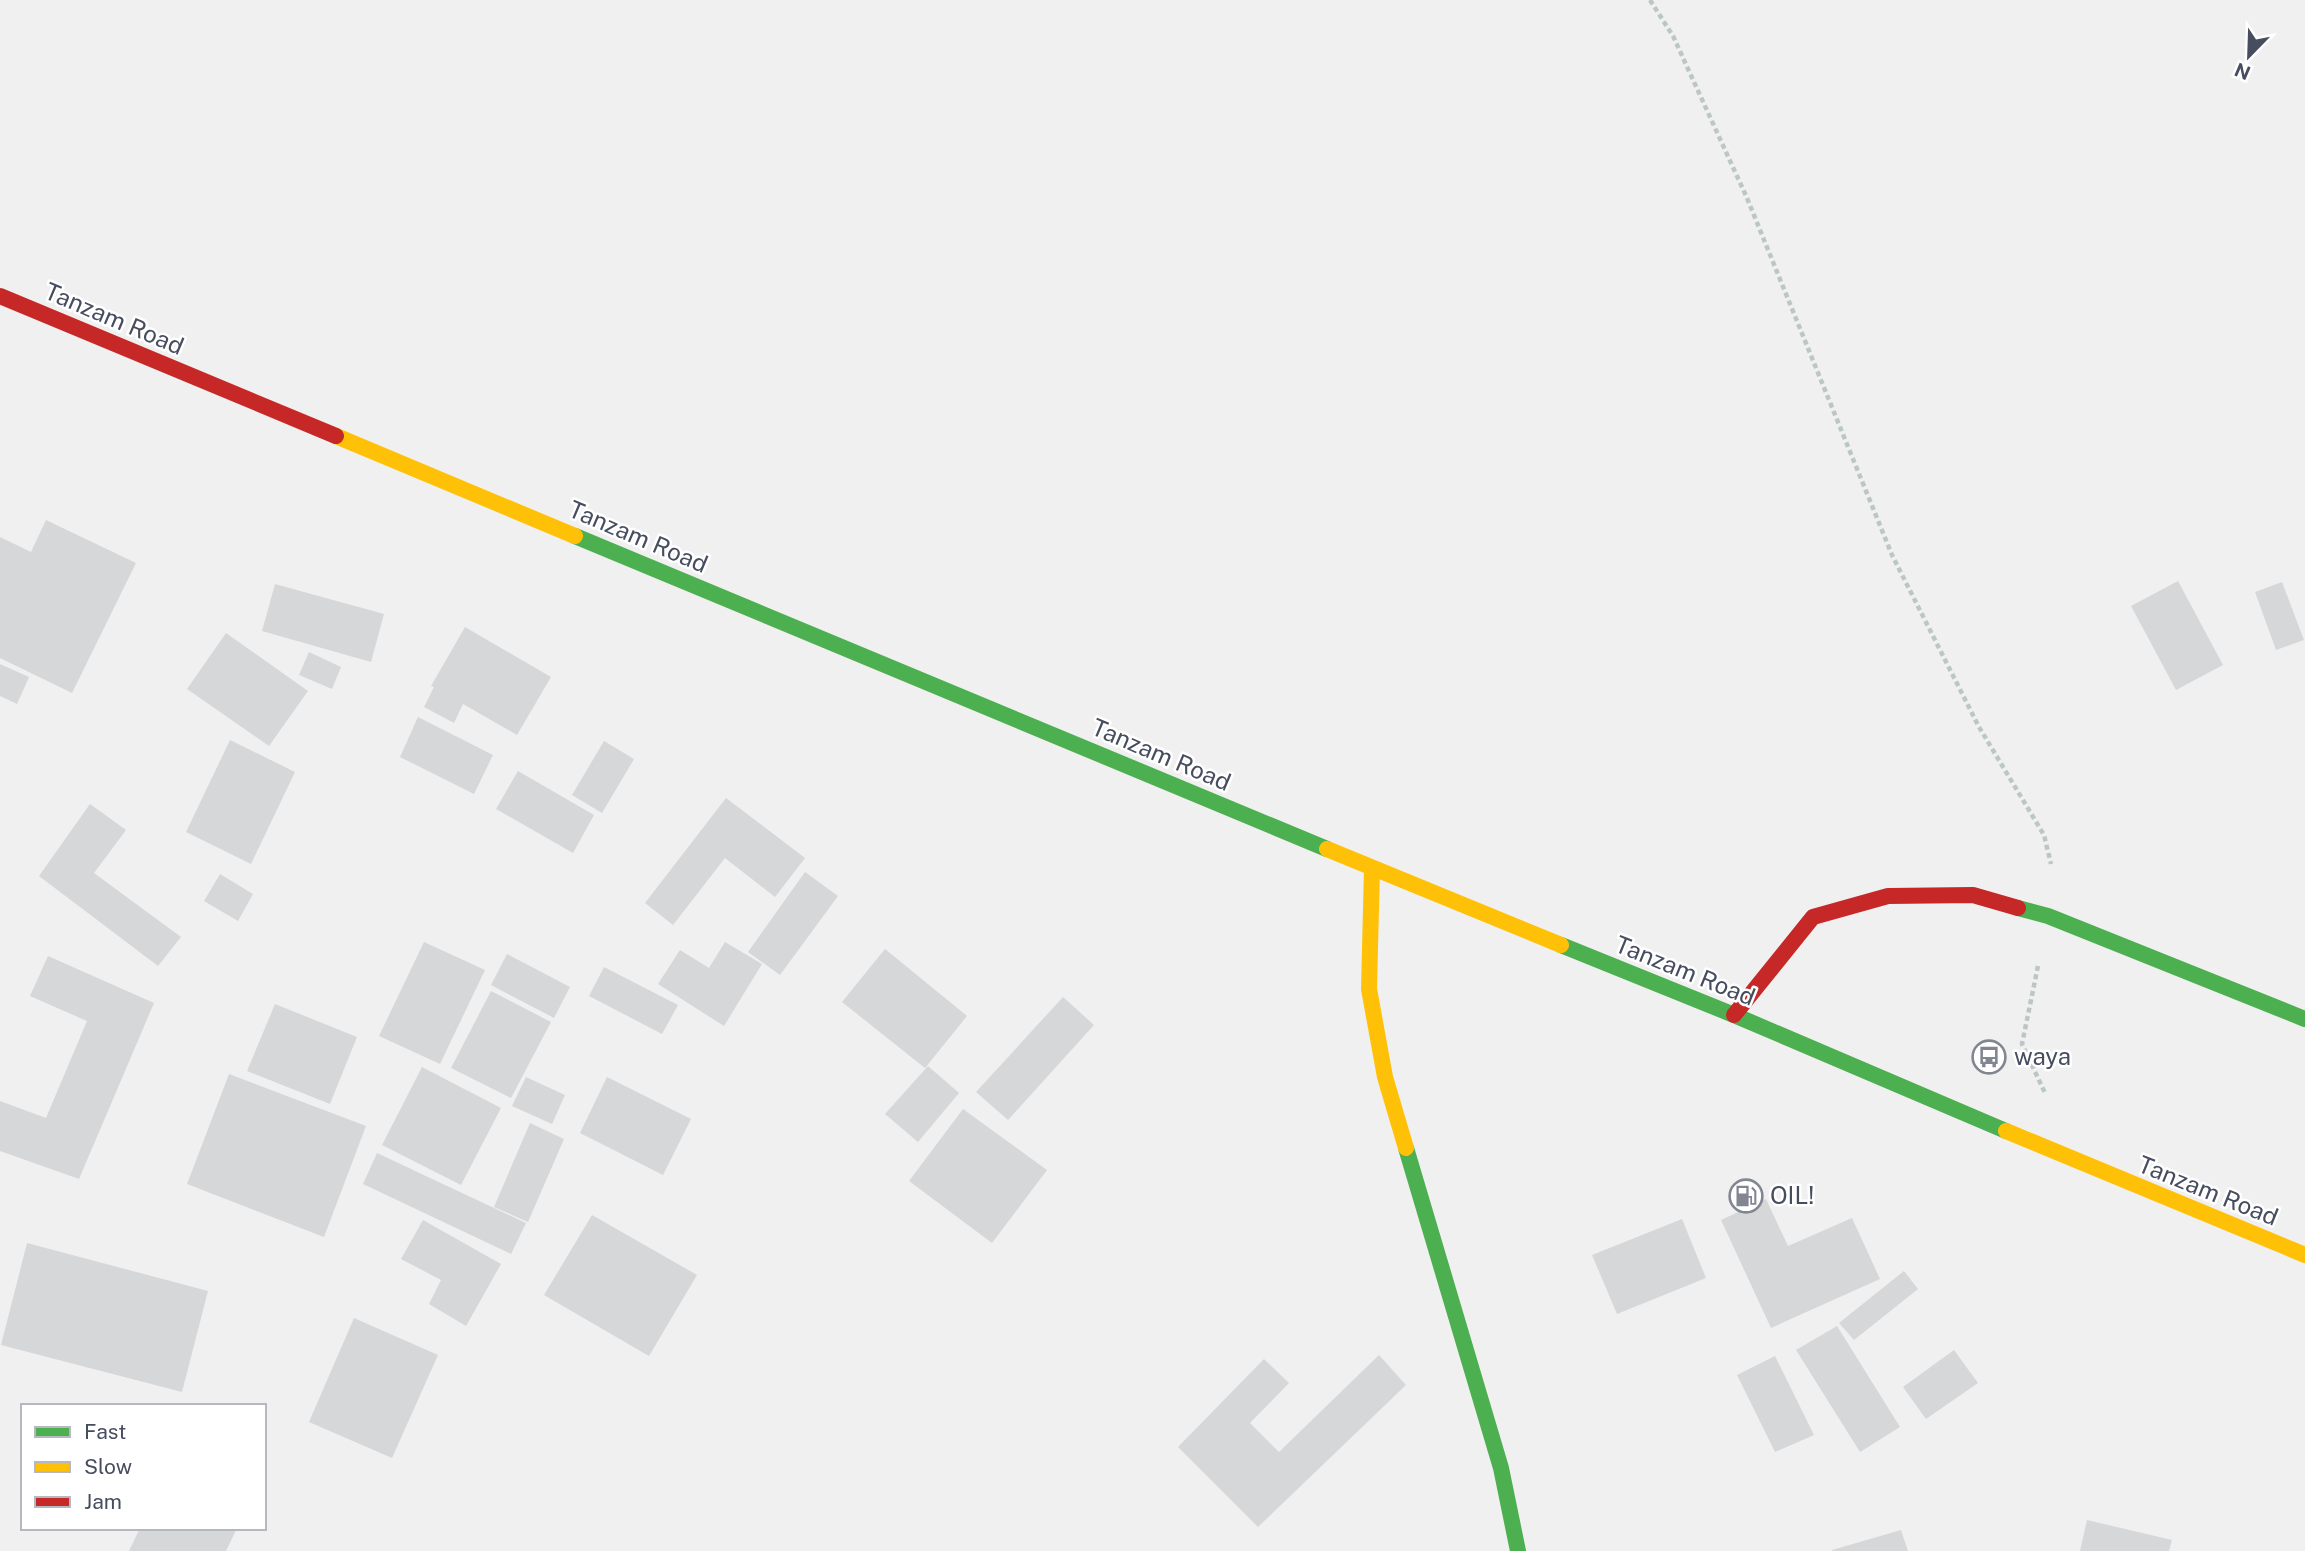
<svg xmlns="http://www.w3.org/2000/svg" width="2305" height="1551" viewBox="0 0 2305 1551" font-family="'Public Sans',sans-serif">
<style>
.building{fill:#d6d7d9}
.lines{fill:none;stroke-linecap:round;stroke-linejoin:round}
.path{stroke:#bbc7c6;stroke-width:4.5;stroke-dasharray:5 3.5;stroke-linecap:butt}
.fast{stroke:#4caf50;stroke-width:16}
.slow{stroke:#ffc107;stroke-width:16}
.jam{stroke:#c62828;stroke-width:16}
.labels{text-anchor:middle;stroke-width:5;stroke-linejoin:round;paint-order:stroke}
.street-label{font-size:24px;fill:#464d5f;stroke:#fff}
.poi-label{font-size:24px;fill:#464d5f;stroke:#fff;text-anchor:start}
</style>
<rect width="100%" height="100%" fill="#f1f0f0"/>
<g class="building">
<polygon points="46,520 136,563 72,693 0,658 0,537 31,552"/>
<polygon points="2178,581 2223,665 2176,690 2131,606"/>
<polygon points="2282,582 2304,640 2276,650 2255,592"/>
<polygon points="275,584 384,614 371,662 262,631"/>
<polygon points="465,627 551,677 517,735 463,704 454,723 424,707 434,687 431,686"/>
<polygon points="226,633 308,691 269,746 187,689"/>
<polygon points="309,652 341,667 332,689 299,675"/>
<polygon points="0,664 29,677 17,704 0,696"/>
<polygon points="418,717 493,755 474,794 400,757"/>
<polygon points="230,740 295,772 251,864 186,832"/>
<polygon points="604,741 634,759 602,813 572,795"/>
<polygon points="518,771 594,815 573,853 496,809"/>
<polygon points="726,798 805,858 775,897 725,858 673,925 645,903"/>
<polygon points="90,804 126,830 94,873 181,937 158,966 39,876"/>
<polygon points="805,872 838,896 780,975 748,952"/>
<polygon points="220,874 253,894 238,921 204,901"/>
<polygon points="424,942 485,970 440,1064 379,1036"/>
<polygon points="725,942 762,964 724,1026 658,984 680,950 709,968"/>
<polygon points="885,949 967,1016 925,1068 842,1002"/>
<polygon points="507,954 570,987 554,1018 491,985"/>
<polygon points="48,956 154,1003 79,1179 0,1151 0,1101 46,1118 87,1021 30,996"/>
<polygon points="604,967 678,1005 662,1034 589,996"/>
<polygon points="491,991 551,1022 511,1098 451,1068"/>
<polygon points="1063,997 1094,1025 1008,1120 976,1092"/>
<polygon points="275,1004 357,1037 330,1104 247,1071"/>
<polygon points="928,1066 959,1093 918,1142 885,1114"/>
<polygon points="422,1067 501,1108 461,1185 382,1145"/>
<polygon points="229,1074 366,1126 324,1237 187,1184"/>
<polygon points="526,1077 565,1095 552,1124 512,1106"/>
<polygon points="607,1077 691,1119 663,1175 580,1133"/>
<polygon points="963,1109 1047,1170 992,1243 909,1181"/>
<polygon points="530,1123 564,1139 528,1222 494,1207"/>
<polygon points="377,1153 526,1223 511,1254 363,1184"/>
<polygon points="1766,1199 1788,1246 1852,1218 1880,1279 1771,1328 1721,1220"/>
<polygon points="592,1215 697,1275 649,1356 544,1295"/>
<polygon points="1682,1219 1706,1278 1617,1314 1592,1255"/>
<polygon points="423,1220 501,1264 466,1326 429,1304 441,1280 401,1259"/>
<polygon points="27,1243 208,1291 182,1392 1,1345"/>
<polygon points="1904,1271 1918,1289 1854,1340 1839,1323"/>
<polygon points="354,1318 438,1355 392,1458 309,1422"/>
<polygon points="1837,1326 1900,1427 1860,1452 1796,1350"/>
<polygon points="1954,1350 1978,1383 1926,1419 1903,1387"/>
<polygon points="1379,1355 1406,1385 1258,1527 1178,1447 1264,1359 1289,1383 1250,1423 1279,1452"/>
<polygon points="1775,1356 1814,1435 1775,1452 1737,1375"/>
<polygon points="2087,1520 2172,1540 2169,1551 2080,1551"/>
<polygon points="140,1528 237,1528 226,1551 129,1551"/>
<polygon points="1901,1530 1908,1551 1832,1551 1832,1550"/>
</g>
<g class="lines">
<g class="path">
<polyline points="1650,0 1673,36 1747,198 1892,555 1979,727 2044,835 2051,864"/>
<polyline points="2038,966 2022,1044 2045,1093"/>
</g>
<g class="fast">
<polyline points="575,536 1327,849"/>
<polyline points="2018,908 2048,916 2305,1019"/>
<polyline points="1561,945 1734,1015 2006,1131"/>
<polyline points="1406,1148 1501,1468 1518,1551"/>
</g>
<g class="slow">
<polyline points="336,436 575,536"/>
<polyline points="1327,849 1561,945"/>
<polyline points="1372,868 1369,989 1385,1077 1406,1148"/>
<polyline points="2006,1131 2305,1255"/>
</g>
<g class="jam">
<polyline points="0,296 336,436"/>
<polyline points="1734,1015 1813,917 1888,896 1973,895 2018,908"/>
</g>
</g>
<defs>
<symbol id="bus-ring" viewBox="-11 -11 22 22"><circle r="9.5" fill="#fff" stroke="#828692" stroke-width="1.5"/><path d="M-5-6H5V4H4V6H2V4H-2V6H-4V4H-5ZM-3.5-4V0h7V-4ZM-3.5 1.2v1.5H-2V1.2ZM2 1.2v1.5H3.5V1.2Z" fill="#828692"/></symbol>
<symbol id="fuel-ring" viewBox="-11 -11 22 22"><circle r="9.5" fill="#fff" stroke="#828692" stroke-width="1.5"/><path d="M-5.5-6h7V0h2V4h1.3V-2.5L3-4.5l.8-.8L6-3V5H2.5V1h-1V6h-7ZM-4.2-4.7v3.2H.2V-4.7Z" fill="#828692"/></symbol>
</defs>
<g fill-rule="evenodd">
<use href="#bus-ring" x="1970" y="1038" width="38" height="38"/>
<use href="#fuel-ring" x="1727" y="1177" width="38" height="38"/>
</g>
<g class="labels">
<g class="street-label">
<text transform="translate(114 319) rotate(23)" y="8">Tanzam Road</text>
<text transform="translate(638 537) rotate(23)" y="8">Tanzam Road</text>
<text transform="translate(1161 755) rotate(23)" y="8">Tanzam Road</text>
<text transform="translate(1685 971) rotate(22)" y="8">Tanzam Road</text>
<text transform="translate(2208 1191) rotate(22)" y="8">Tanzam Road</text>
</g>
<g class="poi-label">
<text x="2014" y="1065">waya</text>
<text x="1770" y="1204">OIL!</text>
</g>
</g>
<rect x="21" y="1404" width="245" height="126" fill="#ffffff" stroke="#b5b8bf" stroke-width="2"/>
<rect x="35" y="1427" width="35" height="10" fill="#4caf50" stroke="#b5b8bf" stroke-width="2"/>
<text x="84" y="1439" font-size="21" fill="#464d5f">Fast</text>
<rect x="35" y="1462" width="35" height="10" fill="#ffc107" stroke="#b5b8bf" stroke-width="2"/>
<text x="84" y="1474" font-size="21" fill="#464d5f">Slow</text>
<rect x="35" y="1497" width="35" height="10" fill="#c62828" stroke="#b5b8bf" stroke-width="2"/>
<text x="84" y="1509" font-size="21" fill="#464d5f">Jam</text>
<g transform="translate(2249 56) rotate(203)" stroke="#ffffff" stroke-width="5" paint-order="stroke">
<path d="M0-5L12 26L0 18L-12 26Z" fill="#464d5f"/>
<text y="-10" font-size="19" font-weight="bold" text-anchor="middle" fill="#464d5f">N</text>
</g>
</svg>
